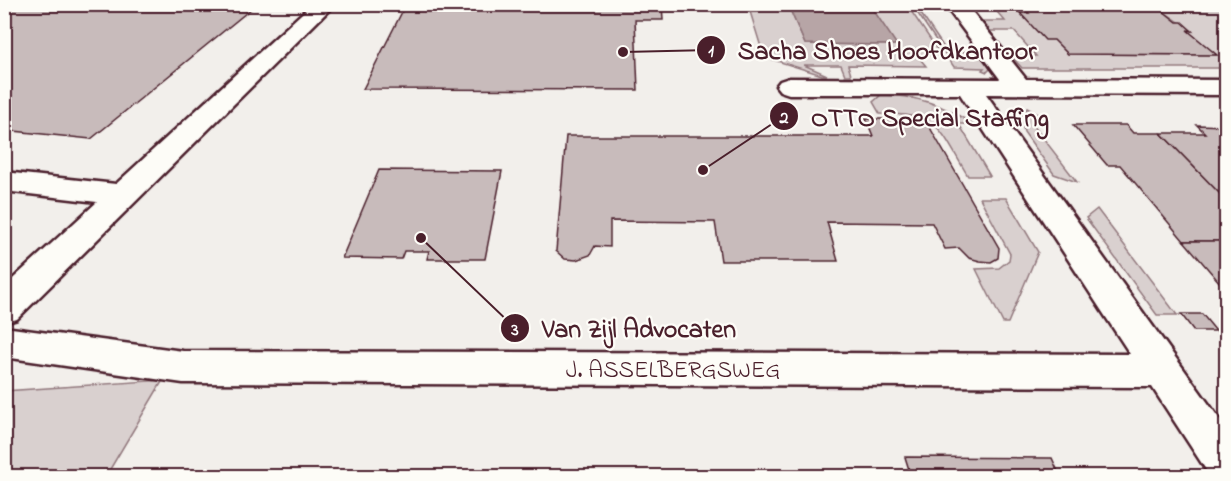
<svg xmlns="http://www.w3.org/2000/svg" width="1231" height="481" viewBox="0 0 1231 481" font-family="'Indie Flower',sans-serif">
<style>
.green{fill:#d9d0cf;stroke:#92787d;stroke-width:1.5}
.water{fill:#b7a5a6;stroke:#8b6f75;stroke-width:1.5}
.building{fill:#c8bbbb;stroke:#4a1f2b;stroke-width:1.5}
.lines{fill:none;stroke-linecap:round;stroke-linejoin:round}
.minor-casing{stroke:#4a1f2b;stroke-width:5}
.minor{fill:#fdfcf7;fill-rule:evenodd}
.labels{text-anchor:middle;stroke-width:4.5;stroke-linejoin:round;paint-order:stroke}
.street-label{font-size:24px;fill:#4a1f2b;stroke:#fdfcf7}
.leader{fill:none;stroke:#4a1f2b;stroke-width:2}
.callout-dot{fill:#4a1f2b;stroke:#fdfcf7;stroke-width:2}
.mark-label{font-size:18px;text-anchor:middle;font-weight:bold;fill:#fff}
.callout-label{font-size:26px;text-anchor:middle;font-weight:bold;fill:#4a1f2b;stroke:#fdfcf7;stroke-width:4.5;stroke-linejoin:round;paint-order:stroke}
</style>
<rect width="100%" height="100%" fill="#f2efeb"/>
<filter id="ink" filterUnits="userSpaceOnUse"><feTurbulence type="fractalNoise" baseFrequency=".0167" numOctaves="2"/><feDisplacementMap in="SourceGraphic" scale="12" xChannelSelector="R" yChannelSelector="G"/><feConvolveMatrix kernelMatrix="1 2 1 2 8 2 1 2 1" color-interpolation-filters="sRGB"/></filter>
<g filter="url(#ink)">
<g class="green">
<polygon points="748,5 788,5 805,44 896,45 870,5 907,5 941,55 922,55 921,60 926,66 848,65 851,75 845,75 841,65 804,65 827,75 822,75 764,57"/>
<polygon points="912,5 915,5 947,52 981,51 990,69 987,72 982,70 984,68 954,67"/>
<polygon points="991,5 1021,5 1068,54 1216,55 1187,30 1191,30 1154,5 1226,5 1226,68 1022,68 1011,56 1036,56 1014,31 990,31 982,21 1005,21"/>
<path d="M 881,95 C 914,95 945,105 972,124 L 959,124 L 990,176 L 968,176 C 938,127 942,114 880,114 L 873,102 Z"/>
<polygon points="1027,108 1043,117 1033,125 1077,182 1054,174 1024,132 1021,119"/>
<polygon points="980,198 1006,198 1038,252 1008,323 1003,323 976,269 999,268 1009,260 1010,254"/>
<polygon points="1097,209 1177,315 1183,315 1157,315 1086,218"/>
<polygon points="163,380 106,476 5,476 4,391"/>
</g>
<polygon class="water" points="788,5 870,5 897,45 805,44"/>
<g class="building">
<polygon points="4,4 257,4 91,139 4,130"/>
<polygon points="406,4 662,4 663,20 635,20 638,90 363,89"/>
<polygon points="1021,4 1154,4 1177,22 1182,22 1192,31 1187,30 1217,55 1068,54 1054,40 1045,40 1020,13 1029,13"/>
<polygon points="866,119 912,119 929,126 999,248 998,258 991,262 980,261 969,258 959,248 945,249 932,223 827,222 838,261 721,261 715,222 610,221 610,247 595,246 590,255 576,260 565,259 556,251 566,136 873,136"/>
<polygon points="1073,125 1126,125 1133,133 1161,133 1226,200 1226,241 1184,241 1120,165 1107,165"/>
<polygon points="1197,125 1226,126 1226,200 1161,133 1205,133"/>
<polygon points="379,170 502,171 485,259 427,259 429,251 404,251 401,259 342,258"/>
<polygon points="1184,241 1226,241 1226,290"/>
<polygon points="1181,314 1202,314 1216,331 1194,331"/>
<polygon points="905,457 1052,458 1060,476 911,476"/>
</g>
<g class="lines">
<defs>
<g id="minor">
<polygon points="312,4 335,4 17,319 4,323 4,287 97,202 4,191 4,172 116,184"/>
<polygon points="944,4 966,4 1026,79 1226,80 1226,95 986,94 1226,428 1226,476 1210,476 1152,387 183,383 4,357 4,327 183,351 1130,354 960,94 789,94 780,91 776,86 780,81 789,78 1000,79"/>
</g>
</defs>
<use href="#minor" class="minor-casing"/>
<use href="#minor" class="minor"/>
</g>
</g>
<g class="labels">
<g class="street-label">
<text x="673" y="377">J. ASSELBERGSWEG</text>
</g>
</g>
<path class="leader" d="M623 52L711 50M703 170L784 116M421 238L515 328"/>
<g class="callout-dot">
<circle cx="623" cy="52" r="6"/>
<circle cx="703" cy="170" r="6"/>
<circle cx="421" cy="238" r="6"/>
<circle cx="711" cy="50" r="15"/>
<circle cx="784" cy="116" r="15"/>
<circle cx="515" cy="328" r="15"/>
</g>
<g class="mark-label">
<text x="711" y="56">1</text>
<text x="784" y="123">2</text>
<text x="515" y="335">3</text>
</g>
<g class="callout-label">
<text x="887" y="59">Sacha Shoes Hoofdkantoor</text>
<text x="930" y="126">OTTO Special Staffing</text>
<text x="639" y="337">Van Zijl Advocaten</text>
</g>
<rect width="1231" height="481" fill="none" stroke="#fdfcf7" stroke-width="24"/>
<rect x="12" y="12" width="1207" height="457" fill="none" stroke="#4a1f2b" stroke-width="2" filter="url(#ink)"/>
</svg>
